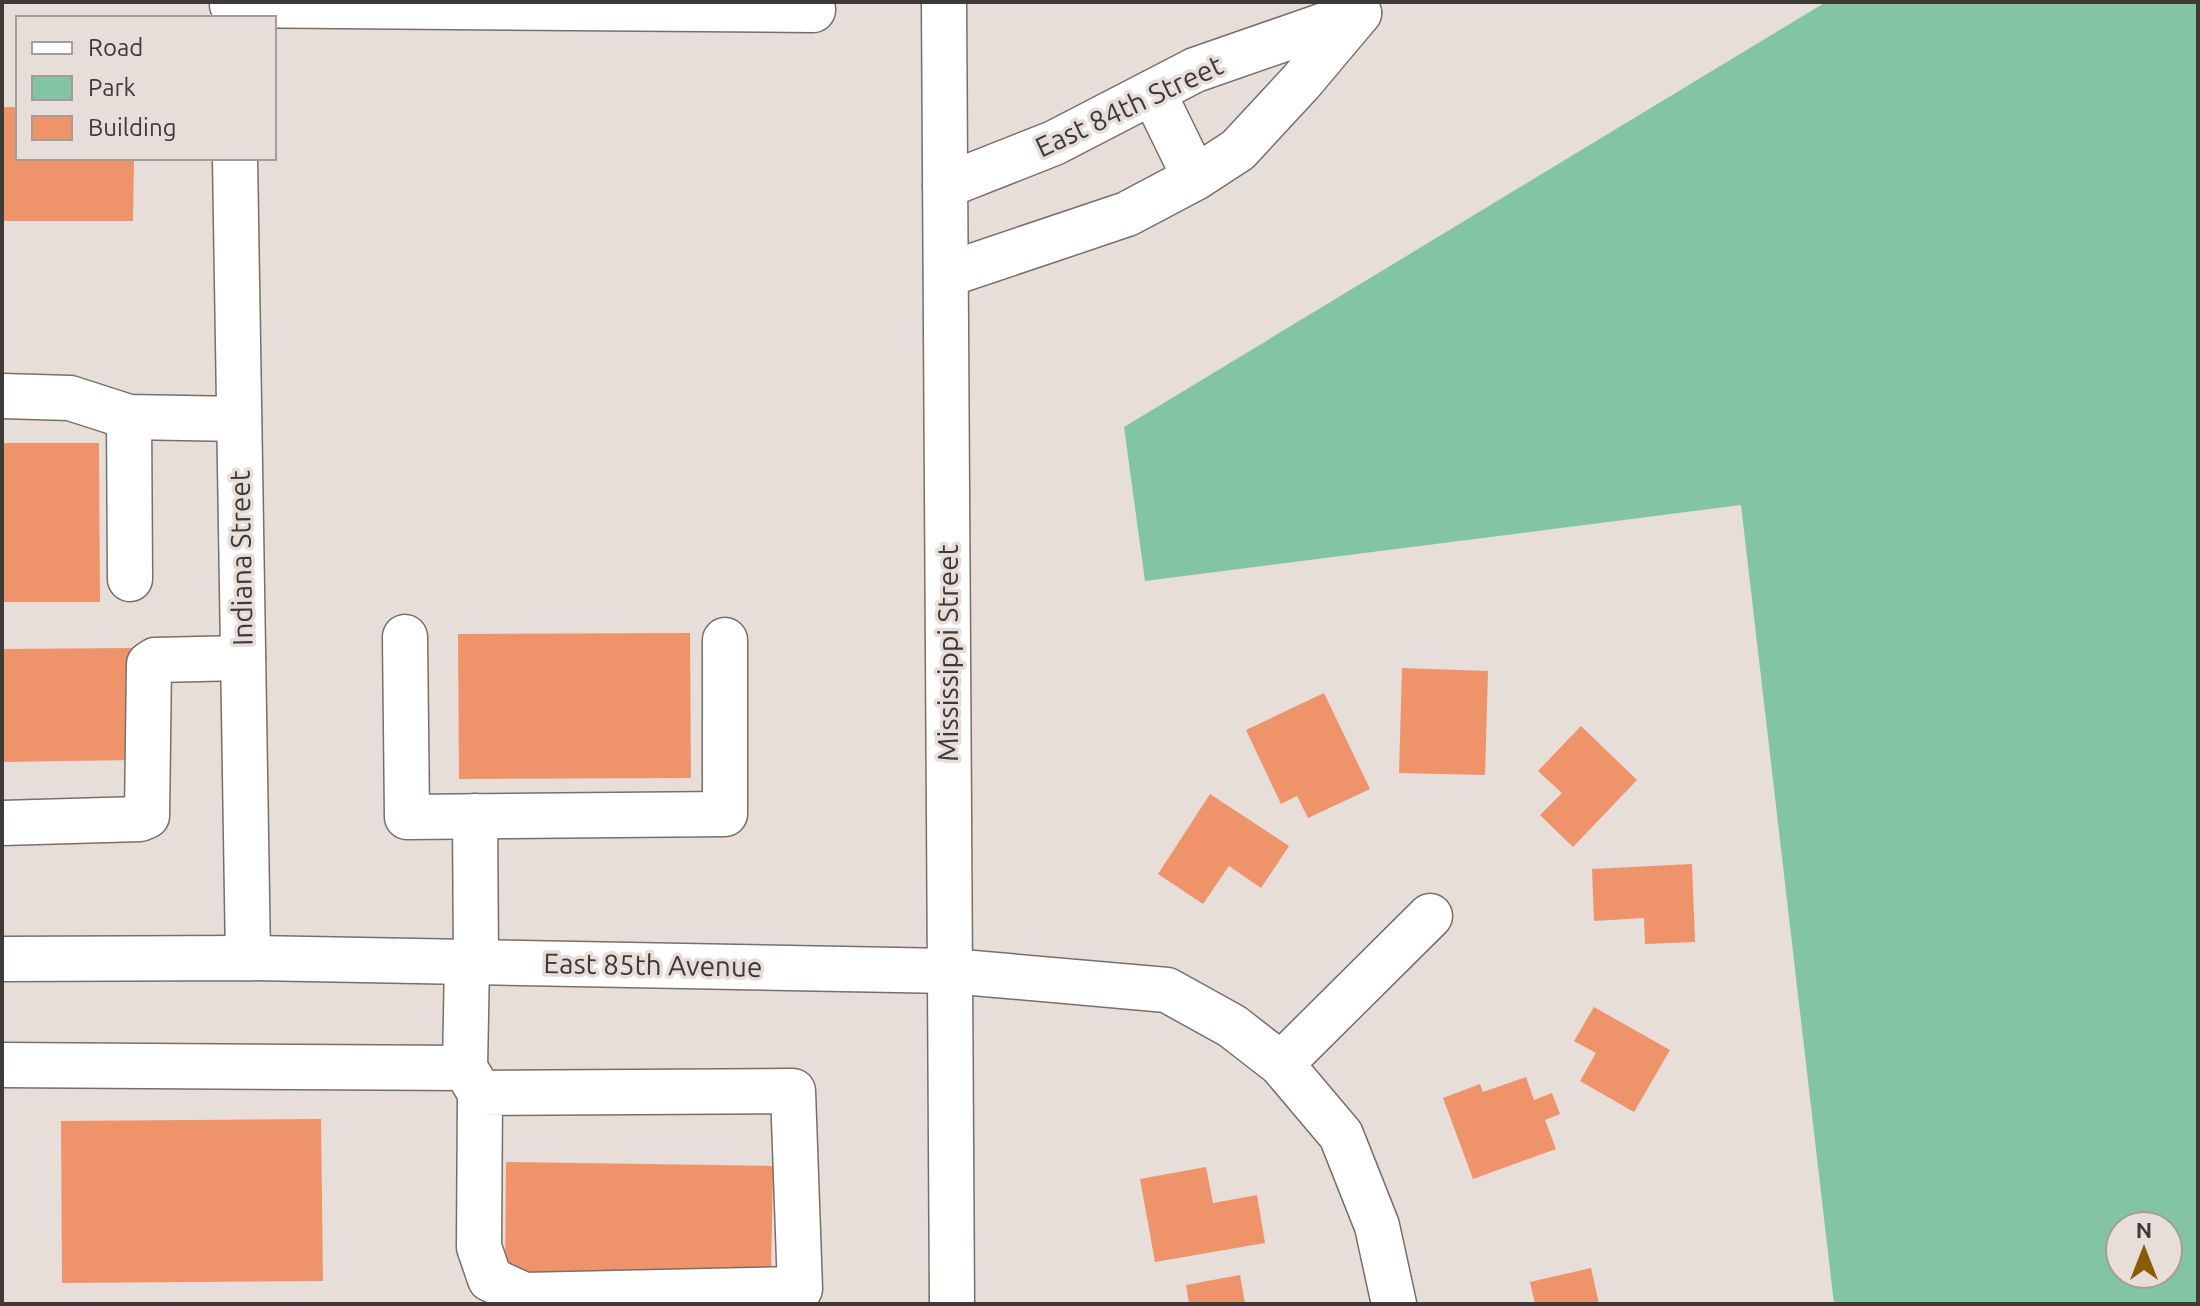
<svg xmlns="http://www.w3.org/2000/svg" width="2200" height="1306" viewBox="0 0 2200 1306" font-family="Ubuntu,sans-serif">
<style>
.green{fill:#83c4a5;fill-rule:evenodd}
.building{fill:#ef936b}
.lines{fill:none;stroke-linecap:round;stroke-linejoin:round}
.minor-casing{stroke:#786f6b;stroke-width:47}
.minor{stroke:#fff;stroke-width:44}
.labels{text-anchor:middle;stroke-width:7;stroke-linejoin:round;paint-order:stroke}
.street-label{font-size:28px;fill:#3e3a38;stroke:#e7ddd9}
</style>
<rect width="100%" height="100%" fill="#e7ddd9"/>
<path class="green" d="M 1826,2 L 2198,2 L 2198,1304 L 1834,1304 L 1741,505 L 1145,581 L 1124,427 ZM 2120,1226 L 2168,1226 L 2168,1274 L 2120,1274 Z"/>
<g class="building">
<polygon points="2,107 18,107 18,158 134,158 133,221 2,221"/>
<polygon points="2,443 99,443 100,602 2,602"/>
<polygon points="690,633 691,778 459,779 458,634"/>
<polygon points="134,648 135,760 2,762 2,649"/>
<polygon points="1402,668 1488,671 1485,775 1399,773"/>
<polygon points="1324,693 1370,789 1308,818 1297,796 1281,804 1246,730"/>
<polygon points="1581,726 1637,780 1573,847 1540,815 1562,793 1538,771"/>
<polygon points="1210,794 1289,846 1261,888 1229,866 1203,904 1158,874"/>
<polygon points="1692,864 1695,942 1645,944 1644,918 1594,921 1592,869"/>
<polygon points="1594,1007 1670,1050 1634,1112 1580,1081 1596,1053 1574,1041"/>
<polygon points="1526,1077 1534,1100 1552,1093 1560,1114 1545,1120 1556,1149 1473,1179 1443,1098 1480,1084 1483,1092"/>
<polygon points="321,1119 323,1281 62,1283 61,1121"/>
<polygon points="506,1162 773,1166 771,1279 505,1276"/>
<polygon points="1206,1167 1213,1203 1257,1195 1265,1243 1155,1262 1140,1179"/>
<polygon points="1591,1268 1599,1304 1535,1304 1530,1282"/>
<polygon points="1240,1275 1245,1304 1189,1304 1186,1285"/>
</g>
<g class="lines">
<defs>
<g id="minor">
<polyline points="944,2 952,1304"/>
<polyline points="232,5 813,10 812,2"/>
<polyline points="1153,92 1195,178"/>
<polyline points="235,158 248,958"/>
<polyline points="945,186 1054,143 1195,70 1359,13"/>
<polyline points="946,275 1127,214 1195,178 1238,150 1301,82 1359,13"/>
<polyline points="2,396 70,398 129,417 239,419"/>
<polyline points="129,417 130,579"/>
<polyline points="405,637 407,817 725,814 725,640"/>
<polyline points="475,816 476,962"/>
<polyline points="2,823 140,819 147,816 149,664 155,660 243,658"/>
<polyline points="2,959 248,958 950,971 1167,990 1232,1026 1281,1064 1341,1135 1377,1226 1394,1304"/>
<polyline points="1281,1064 1430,916"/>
<polyline points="2,1065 465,1068 480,1093 479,1247 490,1279 524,1295 800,1289 793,1091 480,1093"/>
<polyline points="465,1068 467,962"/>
</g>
</defs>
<use href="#minor" class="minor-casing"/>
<use href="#minor" class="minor"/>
</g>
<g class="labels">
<g class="street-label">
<text transform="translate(1129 106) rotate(-25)" y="10">East 84th Street</text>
<text transform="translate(241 558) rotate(-91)" y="10">Indiana Street</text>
<text transform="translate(948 653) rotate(-90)" y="10">Mississippi Street</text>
<text transform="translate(653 965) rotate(1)" y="10">East 85th Avenue</text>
</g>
</g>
<rect width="2200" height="1306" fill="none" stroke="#3e3a38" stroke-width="8"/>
<rect x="16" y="16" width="260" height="144" fill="#e7ddd9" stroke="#a39c99" stroke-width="2"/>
<rect x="32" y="42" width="40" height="12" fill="#ffffff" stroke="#a39c99" stroke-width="2"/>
<text x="88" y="56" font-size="24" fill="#3e3a38">Road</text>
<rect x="32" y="76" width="40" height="24" fill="#83c4a5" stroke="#a39c99" stroke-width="2"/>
<text x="88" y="96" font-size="24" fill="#3e3a38">Park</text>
<rect x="32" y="116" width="40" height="24" fill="#ef936b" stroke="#a39c99" stroke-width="2"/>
<text x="88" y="136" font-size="24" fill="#3e3a38">Building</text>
<g transform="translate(2144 1250)"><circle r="38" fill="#e7ddd9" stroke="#a39c99" stroke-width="2"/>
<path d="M0-6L14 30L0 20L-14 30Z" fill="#8b5a01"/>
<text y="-12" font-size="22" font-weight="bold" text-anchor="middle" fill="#3e3a38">N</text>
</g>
</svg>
